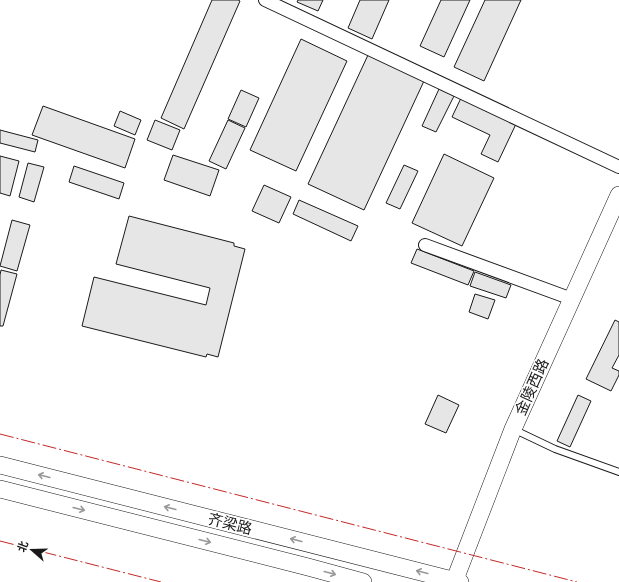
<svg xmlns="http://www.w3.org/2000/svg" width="619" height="582" viewBox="0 0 619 582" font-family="Jost,'Noto Sans SC',sans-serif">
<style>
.building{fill:#e6e6e6;stroke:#1a1a1a}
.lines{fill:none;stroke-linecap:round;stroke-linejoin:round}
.lane-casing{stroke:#1a1a1a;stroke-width:8}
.street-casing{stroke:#1a1a1a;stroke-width:14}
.secondary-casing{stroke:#1a1a1a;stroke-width:18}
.lane{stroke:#fff;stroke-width:6}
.street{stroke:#fff;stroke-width:12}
.secondary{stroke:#fff;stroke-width:17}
.power{stroke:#c62828;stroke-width:1;stroke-dasharray:14 3 2 3;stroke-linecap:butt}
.oneway{stroke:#989898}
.labels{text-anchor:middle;stroke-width:3;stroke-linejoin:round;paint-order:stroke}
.street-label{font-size:15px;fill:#1a1a1a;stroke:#fff}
</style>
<rect width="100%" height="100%" fill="#fff"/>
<g class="building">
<polygon points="212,0 238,0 240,1 184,129 161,118"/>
<polygon points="298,0 323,0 318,11 297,2"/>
<polygon points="360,0 389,0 372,39 348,28"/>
<polygon points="441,0 470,0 444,57 420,46"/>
<polygon points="485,0 521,0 484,81 454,67"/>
<polygon points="301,39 347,61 296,171 250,150"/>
<polygon points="368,55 424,81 364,210 308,184"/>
<polygon points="439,89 454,96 436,132 422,126"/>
<polygon points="241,90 259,98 246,127 228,119"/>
<polygon points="461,98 516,124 498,162 481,154 490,135 452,117"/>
<polygon points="43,106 135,139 125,168 32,135"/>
<polygon points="120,111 141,120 135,135 114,126"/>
<polygon points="155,120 180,130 172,150 147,140"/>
<polygon points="228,120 245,128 226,169 209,161"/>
<polygon points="0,130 38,140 35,152 0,143"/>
<polygon points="444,154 494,178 462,246 412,223"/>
<polygon points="173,155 219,170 210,196 164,180"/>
<polygon points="0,156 19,161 10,196 0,193"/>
<polygon points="28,163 44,167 34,202 19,197"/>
<polygon points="404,165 418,171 400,209 386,203"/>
<polygon points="74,166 124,183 119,199 69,182"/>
<polygon points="264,185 291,197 279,223 252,211"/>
<polygon points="299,200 358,226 351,241 293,214"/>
<polygon points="129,216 234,243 234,246 245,249 218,357 207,354 206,357 82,326 94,277 206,305 210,288 116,264"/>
<polygon points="12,220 30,225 17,271 0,266"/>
<polygon points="417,249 474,271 468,285 411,263"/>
<polygon points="1,270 17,274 3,326 0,326 0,275"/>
<polygon points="475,272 511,285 506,298 470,286"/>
<polygon points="475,294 495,300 488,319 469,312"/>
<polygon points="615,320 619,322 619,355 612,368 619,371 619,375 611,391 586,379"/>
<polygon points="438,395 459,405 446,433 425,424"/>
<polygon points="578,395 591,401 570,447 557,441"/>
</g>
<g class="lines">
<defs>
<polyline id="lane" points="513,429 555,449 619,472"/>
<g id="street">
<polyline points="265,0 619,167"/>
<polyline points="425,245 572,299"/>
</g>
<g id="secondary">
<polyline points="0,465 460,582"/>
<polyline points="0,489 308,567 363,582"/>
<polyline points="454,582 513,429 619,195"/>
</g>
</defs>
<use href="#lane" class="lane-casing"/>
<use href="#street" class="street-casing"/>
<use href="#secondary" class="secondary-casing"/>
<use href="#lane" class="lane"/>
<use href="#street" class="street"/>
<use href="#secondary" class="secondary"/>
<g class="power">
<polyline points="0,434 577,582"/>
<polyline points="0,541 161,582"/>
</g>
</g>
<defs><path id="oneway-shaft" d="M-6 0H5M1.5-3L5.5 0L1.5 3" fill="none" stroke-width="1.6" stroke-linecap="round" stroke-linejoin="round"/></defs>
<g class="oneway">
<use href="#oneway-shaft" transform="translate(44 476) rotate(-166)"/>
<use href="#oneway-shaft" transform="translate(170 508) rotate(-166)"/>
<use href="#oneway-shaft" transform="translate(79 509) rotate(14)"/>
<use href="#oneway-shaft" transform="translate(296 540) rotate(-166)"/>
<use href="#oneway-shaft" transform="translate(205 541) rotate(14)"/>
<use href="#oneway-shaft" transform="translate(422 572) rotate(-166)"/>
<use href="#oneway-shaft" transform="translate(330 573) rotate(15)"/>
</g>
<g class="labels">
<g class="street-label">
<text transform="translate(532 387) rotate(-66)" y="5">金陵西路</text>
<text transform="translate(230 524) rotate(14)" y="5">齐梁路</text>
</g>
</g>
<g transform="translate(32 550) rotate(290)" stroke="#ffffff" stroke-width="3" paint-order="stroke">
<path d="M0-3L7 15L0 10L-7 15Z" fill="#1a1a1a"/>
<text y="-6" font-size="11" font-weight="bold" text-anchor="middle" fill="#1a1a1a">北</text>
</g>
</svg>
